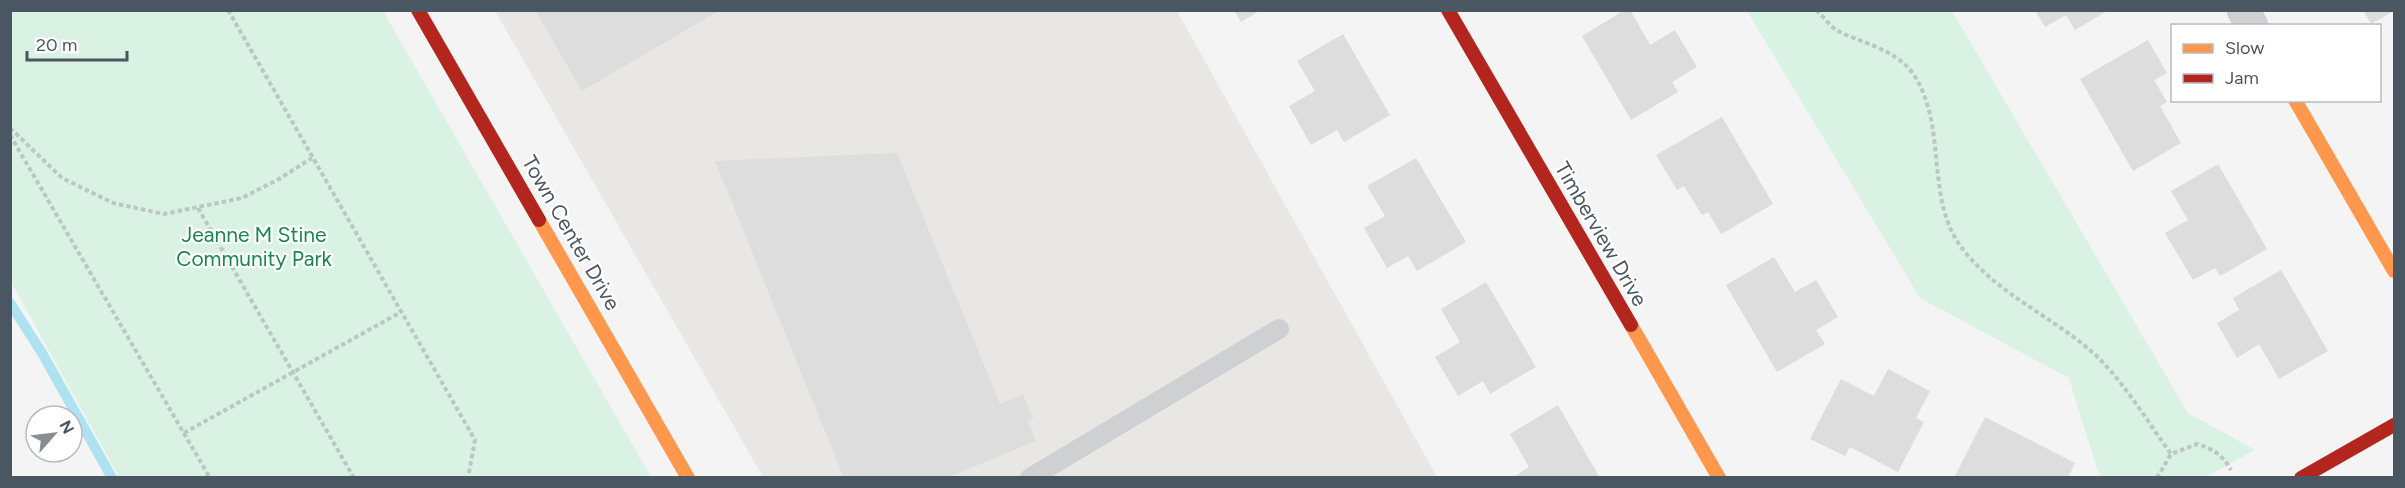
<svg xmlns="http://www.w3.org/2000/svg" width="2405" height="488" viewBox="0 0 2405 488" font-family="Figtree,sans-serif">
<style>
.commercial{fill:#e8e7e3}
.green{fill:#d9f2e3}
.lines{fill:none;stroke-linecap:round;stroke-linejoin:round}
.stream{stroke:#aee2f0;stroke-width:10}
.building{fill:#ddddde}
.path{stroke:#bcc7c4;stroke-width:4;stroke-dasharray:4.5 3;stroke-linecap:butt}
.lane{stroke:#ced0d2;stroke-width:20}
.street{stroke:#ced0d2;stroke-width:33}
.slow{stroke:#ff974d;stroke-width:14}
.jam{stroke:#b3261e;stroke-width:14}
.labels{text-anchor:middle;stroke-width:4.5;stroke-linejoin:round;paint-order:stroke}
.street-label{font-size:21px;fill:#4a5661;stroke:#fff}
.park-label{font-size:21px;fill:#17864f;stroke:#fff}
</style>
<rect width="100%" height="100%" fill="#f4f4f4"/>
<polygon class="commercial" points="495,11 1177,11 1437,477 763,477"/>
<g class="green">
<polygon points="10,11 383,11 651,477 119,477 11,282"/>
<polygon points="1747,11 1952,11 2188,413 2255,450 2206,477 2101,477 2097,469 2069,378 1920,298"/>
</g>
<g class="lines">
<polyline class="stream" points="10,303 42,353 112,478"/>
</g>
<g class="building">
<polygon points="535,10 720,10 582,91"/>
<polygon points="1234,10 1261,10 1241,22"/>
<polygon points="1625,10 1630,10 1650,45 1675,30 1697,67 1672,82 1678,92 1631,120 1582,36"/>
<polygon points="2035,10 2109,10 2075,30 2066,15 2045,27"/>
<polygon points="2363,10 2394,10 2394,11 2371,24"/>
<polygon points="1343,34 1390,115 1344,142 1337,130 1311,145 1289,106 1315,91 1297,61"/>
<polygon points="2148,40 2167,73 2154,80 2167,102 2160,106 2181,143 2133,171 2080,79"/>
<polygon points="1722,117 1773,204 1721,234 1708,212 1702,215 1684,186 1677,190 1656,155"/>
<polygon points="897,153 1000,404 1023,394 1033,419 1028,421 1036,441 946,478 844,478 715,161"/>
<polygon points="1416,158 1466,242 1417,271 1408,256 1387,268 1364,228 1385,216 1367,186"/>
<polygon points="2218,164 2267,249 2220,276 2215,268 2193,280 2165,233 2188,220 2171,191"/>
<polygon points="1774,257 1795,292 1816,280 1838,317 1816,330 1825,344 1777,372 1726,285"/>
<polygon points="2281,270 2328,351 2279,379 2259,344 2237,358 2217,323 2239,310 2233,298"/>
<polygon points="1486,282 1536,367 1490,394 1483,381 1458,396 1435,357 1460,342 1441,309"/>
<polygon points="1888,369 1930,391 1916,418 1924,422 1898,472 1850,447 1845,456 1810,439 1841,379 1874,396"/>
<polygon points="1558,405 1600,478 1512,478 1529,467 1510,434"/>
<polygon points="1985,417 2075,463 2068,478 1954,478"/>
</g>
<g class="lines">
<g class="path">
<polyline points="228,10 475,440 468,478"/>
<path d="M 1816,10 C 1824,17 1831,28 1840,32 C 1865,44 1897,50 1914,75 C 1949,129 1923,202 1965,252 C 1999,294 2050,316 2090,350 C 2121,377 2147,421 2171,454"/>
<polyline points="10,128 62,178 113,203 164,214 242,198 279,179 312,158"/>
<polyline points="10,135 210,478"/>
<polyline points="198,208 354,478"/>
<polyline points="184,433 401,312"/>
<path d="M 2157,478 L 2171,454 L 2197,444 C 2213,449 2223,455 2231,470"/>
</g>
<polyline class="lane" points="1030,478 1279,329"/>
<polyline class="street" points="2243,10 2252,26"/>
<g class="slow">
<polyline points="2295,100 2394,271"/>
<polyline points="539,220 688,478"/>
<polyline points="1631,325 1719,478"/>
</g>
<g class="jam">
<polyline points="418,10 539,220"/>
<polyline points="1448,10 1631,325"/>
<polyline points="2301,478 2394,425"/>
</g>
</g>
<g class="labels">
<g class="street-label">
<text transform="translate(571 233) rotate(60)" y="7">Town Center Drive</text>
<text transform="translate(1601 234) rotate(60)" y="7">Timberview Drive</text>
</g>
<g class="park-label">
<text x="254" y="242">Jeanne M Stine<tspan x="254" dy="24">Community Park</tspan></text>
</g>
</g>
<rect width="2405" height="488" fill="none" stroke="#4a5661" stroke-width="24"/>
<rect x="2171" y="24" width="210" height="78" fill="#ffffff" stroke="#b7bbc0" stroke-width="1.5"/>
<rect x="2183" y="44" width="30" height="9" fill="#ff974d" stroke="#b7bbc0" stroke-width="1.5"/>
<text x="2225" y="54" font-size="18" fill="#4a5661">Slow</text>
<rect x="2183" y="74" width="30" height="9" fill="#b3261e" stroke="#b7bbc0" stroke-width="1.5"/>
<text x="2225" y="84" font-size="18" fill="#4a5661">Jam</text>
<g transform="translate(54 434) rotate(62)"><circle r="28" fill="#ffffff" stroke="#b7bbc0" stroke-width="1.5"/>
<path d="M0-4.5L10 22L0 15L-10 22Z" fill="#868d94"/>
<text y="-9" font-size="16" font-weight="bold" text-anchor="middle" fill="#4a5661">N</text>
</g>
<path d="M27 51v9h100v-9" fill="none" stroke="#4a5661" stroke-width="3"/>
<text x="36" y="51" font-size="18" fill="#4a5661" stroke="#ffffff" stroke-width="4.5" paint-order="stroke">20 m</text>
</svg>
